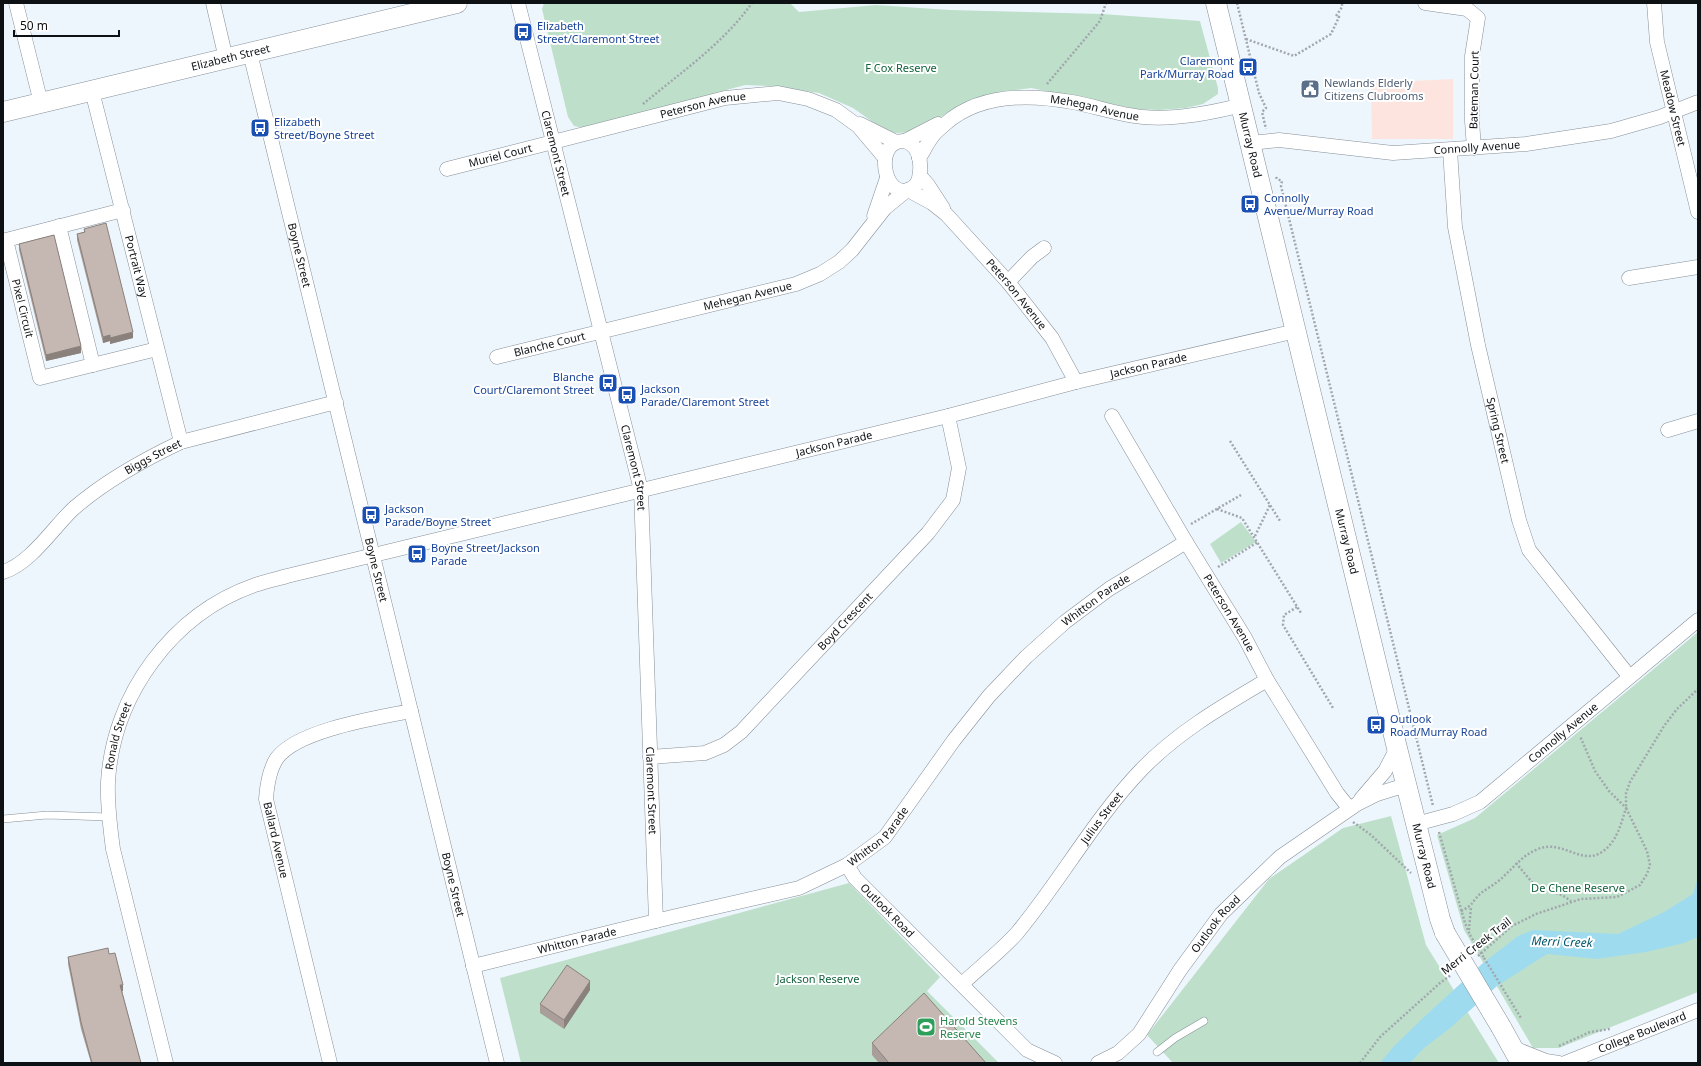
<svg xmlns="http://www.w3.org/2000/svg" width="1701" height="1066" viewBox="0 0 1701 1066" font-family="'Noto Sans',sans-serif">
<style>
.education{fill:#fee4df}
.green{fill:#bee0ca}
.water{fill:#9fdbef}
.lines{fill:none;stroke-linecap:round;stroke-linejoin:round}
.lane-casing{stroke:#868f98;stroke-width:8}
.street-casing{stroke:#868f98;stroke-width:15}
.secondary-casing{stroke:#868f98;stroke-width:21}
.path{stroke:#a1a7ad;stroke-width:2.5;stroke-dasharray:2 2;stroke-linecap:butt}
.lane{stroke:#fff;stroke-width:7}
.street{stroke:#fff;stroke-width:14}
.secondary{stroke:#fff;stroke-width:20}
.secondary-bridge-casing{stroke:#868f98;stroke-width:21;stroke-linecap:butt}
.path-bridge{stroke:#a1a7ad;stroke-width:2.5;stroke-dasharray:2 2;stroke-linecap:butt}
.secondary-bridge{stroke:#fff;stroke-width:20}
.wall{fill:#a99e99}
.shaded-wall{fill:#8a817d}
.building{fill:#c5b8b2;stroke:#8a817d}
.labels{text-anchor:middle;stroke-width:4;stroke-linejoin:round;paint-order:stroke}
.transit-label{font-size:11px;fill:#164399;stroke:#fff;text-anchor:start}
.street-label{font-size:11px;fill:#0e1114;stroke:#fff}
.park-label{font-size:11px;fill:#11623c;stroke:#fff}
.service-label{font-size:11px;fill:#4e5e75;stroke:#fff;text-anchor:start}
.leisure-label{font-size:11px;fill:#27864d;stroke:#fff;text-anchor:start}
.water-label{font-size:12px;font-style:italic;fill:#00566a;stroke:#fff}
</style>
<rect width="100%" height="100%" fill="#eef6fd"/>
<polygon class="education" points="1453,79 1453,139 1372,139 1371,83"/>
<g class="green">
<polygon points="544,3 790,3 799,12 876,5 950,10 1102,14 1200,21 1218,88 1218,94 1203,104 1186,108 1159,110 1137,109 1031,88 1000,92 976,99 911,132 896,133 884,130 853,108 819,93 771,86 745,85 585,128 574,126 568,117 542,9"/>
<polygon points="1241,522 1256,542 1221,563 1210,544"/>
<polygon points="1698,632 1698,992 1559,1048 1533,1048 1464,930 1437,835 1475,818"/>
<polygon points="1391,816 1426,945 1499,1063 1173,1063 1147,1035 1269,879 1343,828"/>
<polygon points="849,883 940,977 927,991 999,1063 521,1063 500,978"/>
</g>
<polygon class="water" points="1698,877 1698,937 1684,943 1646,952 1597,959 1547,954 1497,986 1449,1029 1424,1048 1410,1063 1380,1063 1394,1046 1424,1017 1483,963 1518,936 1533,930 1618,934 1664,912 1693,894"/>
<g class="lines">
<defs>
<g id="lane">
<polyline points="3,819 47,815 108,817"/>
<polyline points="1157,1052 1175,1038 1204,1021"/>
</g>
<g id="street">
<polyline points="16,3 41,103"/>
<polyline points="213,3 226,59"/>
<path id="s1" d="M 518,3 L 641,490 L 656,921"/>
<polyline points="1425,3 1467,9 1478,18 1472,56 1472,121 1474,148"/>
<path id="s2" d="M 1654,3 L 1657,42 L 1698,212"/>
<path id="s3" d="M 250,53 L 497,1063"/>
<path id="s4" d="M 92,91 L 181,442"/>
<polyline points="860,124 896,142"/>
<path d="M 905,141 C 920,146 922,164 919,178 C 918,183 914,187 910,189 C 884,202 872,139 905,141 Z"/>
<polyline points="905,141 938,124"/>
<path id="s5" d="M 1251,143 L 1279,140 L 1393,153 L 1526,144 L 1611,131 L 1660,117 L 1698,102"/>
<path id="s6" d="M 1450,150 L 1455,227 L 1478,345 L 1519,520 L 1529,550 L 1629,676"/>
<path id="s7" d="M 919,158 C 924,151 927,143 932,137 C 935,132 941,128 945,124 C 980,93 1029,94 1072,102 C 1095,106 1119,115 1143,117 C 1175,120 1211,113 1242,105"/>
<path id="s8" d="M 447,169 L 725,98 L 778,93 L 808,99 L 836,110 L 858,126 L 885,158"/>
<polyline points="920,176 928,185 943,208"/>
<path id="s9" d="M 908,190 L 932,203 L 946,214 L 1008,282 L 1052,338 L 1076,382"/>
<path id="s10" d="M 123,210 L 6,240 L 40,378 L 157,349"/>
<polyline points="874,216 887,178"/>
<polyline points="59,226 93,365"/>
<polyline points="1629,278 1698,267"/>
<polyline points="1008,282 1032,257 1044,248"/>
<path id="s11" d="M 497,357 L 796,284 L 820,274 L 839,262 L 852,250 L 885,208 L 906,191"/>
<path id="s12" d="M 1112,416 L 1186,542 L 1245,638 L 1267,680 L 1337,793 L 1349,808"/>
<polyline points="1668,430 1698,421"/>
<path id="s13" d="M 3,572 C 30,564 53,528 73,509 C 105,481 143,460 181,442 L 336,402"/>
<path id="s14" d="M 650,757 L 705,753 L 724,745 L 741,732 L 928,533 L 953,500 L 959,468 L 948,416"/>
<polyline points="1361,799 1385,771 1397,748"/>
<path id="s15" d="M 1416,824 L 1453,814 L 1480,802 L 1698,620"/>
<path id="s16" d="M 847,865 L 855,878 L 1027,1050 L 1055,1063"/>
<path id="s17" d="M 473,966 L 672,917 L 799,888 L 847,865 L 885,837 L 954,740 L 989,696 L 1026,657 L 1065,622 L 1109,589 L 1186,542"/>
<path id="s18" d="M 962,984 C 979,968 1002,950 1017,933 C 1061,880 1094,819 1142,769 C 1179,731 1223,706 1267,680"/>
<polyline points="1511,1047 1546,1061 1559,1063"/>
<path id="s19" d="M 166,1063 L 113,849 C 110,826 107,805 108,782 C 113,695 172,614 255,585 C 266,581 277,579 287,576 L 948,416 L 1076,382 L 1296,331"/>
<path d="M 330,1063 L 266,799 C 267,785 269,770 277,758 C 298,730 376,718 411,711"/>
<path id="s20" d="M 1098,1063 L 1118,1053 L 1139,1034 L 1180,970 L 1221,914 L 1280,857 L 1357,804 L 1377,794 L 1406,785"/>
<path id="s21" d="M 1565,1063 L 1698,1010"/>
</g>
<g id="secondary">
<path id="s22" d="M 1216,3 L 1397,748 L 1440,919 L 1445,933"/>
<path id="s23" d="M 3,112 L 457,3"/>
<polyline points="1501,1027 1521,1063"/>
</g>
</defs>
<use href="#lane" class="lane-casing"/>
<use href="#street" class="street-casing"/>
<use href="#secondary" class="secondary-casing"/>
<g class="path">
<polyline points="1237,3 1259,93 1266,108 1262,112 1266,129"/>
<polyline points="1246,39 1294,56 1331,34 1339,17 1336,16 1342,7 1342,3"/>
<polyline points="1047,84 1100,21 1106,3"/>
<path d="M 643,104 C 680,73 723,44 752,3"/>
<polyline points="1276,177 1277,179 1282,181 1281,186 1433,806"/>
<polyline points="1230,441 1280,521"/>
<polyline points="1217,509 1242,518 1301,613"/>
<polyline points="1191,524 1241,495"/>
<polyline points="1255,536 1270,505"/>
<polyline points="1218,567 1258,542"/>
<polyline points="1297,607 1284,615 1283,625 1333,708"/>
<polyline points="1353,822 1371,835 1411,873"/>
<polyline points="1439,832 1465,923 1470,935"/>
<polyline points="1516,863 1536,887 1562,895 1571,901"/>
<path d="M 1461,911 C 1474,905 1472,901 1481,893 C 1488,888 1497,883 1503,877 C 1515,866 1523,855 1538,849 C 1563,839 1581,866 1602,852 C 1617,842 1621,824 1626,808 L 1609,791 L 1595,771 L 1580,736"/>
<polyline points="1469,930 1471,907"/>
<polyline points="1478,956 1512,926 1536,914 1581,899 1617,897 1640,885 1647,874 1650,865 1647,851 1626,808 1626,793 1630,782 1664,726 1677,709 1698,689"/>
<polyline points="1484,958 1521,1018"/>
<polyline points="1559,1046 1590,1032 1610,1029"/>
<polyline points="1360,1063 1380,1037 1440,983 1451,975"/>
</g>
<use href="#lane" class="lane"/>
<use href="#street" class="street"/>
<use href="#secondary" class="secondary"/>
<defs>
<polyline id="secondary-bridge" points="1445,933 1501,1027"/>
</defs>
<use href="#secondary-bridge" class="secondary-bridge-casing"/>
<polyline class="path-bridge" points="1470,935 1484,958"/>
<use href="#secondary-bridge" class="secondary-bridge"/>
</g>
<g class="wall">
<polygon points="84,229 133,338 110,344 110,341 103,343 77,240 77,234 84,232"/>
<polygon points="19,244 81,353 46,361 19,250"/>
<polygon points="109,954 123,991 122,991 141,1063 91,1063 81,1029 68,964 68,957"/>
<polygon points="590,990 564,1029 540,1013 540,1004"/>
<polygon points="872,1043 986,1063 879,1063 872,1055"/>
</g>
<g class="shaded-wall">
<polygon points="133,332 133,338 110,344 110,338"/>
<polygon points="110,335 110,341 103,343 103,337"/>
<polygon points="81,346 81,353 46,361 46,355"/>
<polygon points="590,981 590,990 564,1029 564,1020"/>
<polygon points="120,985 123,985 123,991 120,992"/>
</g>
<g class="building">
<polygon points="106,223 133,332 110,338 110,335 103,337 77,234 85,232 84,229"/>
<polygon points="54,235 81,346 46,355 19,244"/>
<polygon points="108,948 109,954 115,953 123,985 120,985 141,1063 92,1063 81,1022 68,957"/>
<polygon points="567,965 590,981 564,1020 540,1004"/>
<polygon points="924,993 986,1063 889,1063 872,1043"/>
</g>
<defs>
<symbol id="bus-square" viewBox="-11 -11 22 22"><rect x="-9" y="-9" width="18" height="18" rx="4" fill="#1a4fb4" stroke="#fff"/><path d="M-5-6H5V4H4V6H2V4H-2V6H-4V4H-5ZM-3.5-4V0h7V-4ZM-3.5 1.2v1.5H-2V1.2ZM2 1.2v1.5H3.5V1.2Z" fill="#fff"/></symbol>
<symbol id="civic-square" viewBox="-11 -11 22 22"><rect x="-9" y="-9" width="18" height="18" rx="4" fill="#5c6f8a" stroke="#fff"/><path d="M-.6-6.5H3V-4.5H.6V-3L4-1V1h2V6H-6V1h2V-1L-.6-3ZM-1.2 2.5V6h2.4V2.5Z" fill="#fff"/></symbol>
<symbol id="stadium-square" viewBox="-11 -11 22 22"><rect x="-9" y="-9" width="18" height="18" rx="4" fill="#2e9e5b" stroke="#fff"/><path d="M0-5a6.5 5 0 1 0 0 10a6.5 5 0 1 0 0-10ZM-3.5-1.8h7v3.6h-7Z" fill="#fff"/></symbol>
</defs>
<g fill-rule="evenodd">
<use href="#bus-square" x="512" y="21" width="22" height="22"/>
<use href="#bus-square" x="1237" y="56" width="22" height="22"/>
<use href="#civic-square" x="1299" y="78" width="22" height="22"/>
<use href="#bus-square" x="249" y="117" width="22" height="22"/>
<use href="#bus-square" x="1239" y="193" width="22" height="22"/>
<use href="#bus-square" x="597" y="372" width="22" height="22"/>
<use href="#bus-square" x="616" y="384" width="22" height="22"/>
<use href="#bus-square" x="360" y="504" width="22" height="22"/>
<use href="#bus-square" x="406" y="543" width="22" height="22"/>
<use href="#bus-square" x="1365" y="714" width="22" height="22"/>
<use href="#stadium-square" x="915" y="1016" width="22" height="22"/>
</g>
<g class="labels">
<g class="transit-label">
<text x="537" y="30">Elizabeth<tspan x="537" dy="13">Street/Claremont Street</tspan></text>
<text x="1234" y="65" text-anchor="end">Claremont<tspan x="1234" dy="13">Park/Murray Road</tspan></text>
<text x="274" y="126">Elizabeth<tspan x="274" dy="13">Street/Boyne Street</tspan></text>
<text x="1264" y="202">Connolly<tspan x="1264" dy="13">Avenue/Murray Road</tspan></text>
<text x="594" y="381" text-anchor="end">Blanche<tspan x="594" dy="13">Court/Claremont Street</tspan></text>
<text x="641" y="393">Jackson<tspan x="641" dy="13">Parade/Claremont Street</tspan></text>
<text x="385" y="513">Jackson<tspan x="385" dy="13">Parade/Boyne Street</tspan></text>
<text x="431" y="552">Boyne Street/Jackson<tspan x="431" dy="13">Parade</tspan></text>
<text x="1390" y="723">Outlook<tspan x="1390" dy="13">Road/Murray Road</tspan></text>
</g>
<g class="street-label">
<text dy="4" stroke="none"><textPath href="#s23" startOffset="234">Elizabeth Street</textPath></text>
<text transform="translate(1474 90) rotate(-89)" y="4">Bateman Court</text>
<text dy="4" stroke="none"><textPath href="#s8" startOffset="264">Peterson Avenue</textPath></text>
<text dy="4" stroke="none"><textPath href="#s7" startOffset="200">Mehegan Avenue</textPath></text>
<text dy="4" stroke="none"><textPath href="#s2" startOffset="107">Meadow Street</textPath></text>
<text dy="4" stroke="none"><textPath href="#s22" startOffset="146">Murray Road</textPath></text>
<text dy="4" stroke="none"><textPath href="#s5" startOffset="227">Connolly Avenue</textPath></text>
<text dy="4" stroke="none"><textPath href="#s1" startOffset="155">Claremont Street</textPath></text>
<text dy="4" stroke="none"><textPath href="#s8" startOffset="55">Muriel Court</textPath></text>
<text dy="4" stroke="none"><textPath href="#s3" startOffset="208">Boyne Street</textPath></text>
<text dy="4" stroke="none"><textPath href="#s4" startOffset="181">Portrait Way</textPath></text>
<text dy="4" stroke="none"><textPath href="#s9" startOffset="152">Peterson Avenue</textPath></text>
<text dy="4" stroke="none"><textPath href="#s11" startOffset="258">Mehegan Avenue</textPath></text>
<text dy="4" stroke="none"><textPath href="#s10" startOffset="191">Pixel Circuit</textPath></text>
<text dy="4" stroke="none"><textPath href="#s11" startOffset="54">Blanche Court</textPath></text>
<text dy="4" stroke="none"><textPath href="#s19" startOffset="1468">Jackson Parade</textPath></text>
<text dy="4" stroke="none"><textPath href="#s6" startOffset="285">Spring Street</textPath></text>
<text dy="4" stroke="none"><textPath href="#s19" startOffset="1144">Jackson Parade</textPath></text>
<text dy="4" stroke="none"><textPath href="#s13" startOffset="191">Biggs Street</textPath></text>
<text dy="4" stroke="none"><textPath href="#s1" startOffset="479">Claremont Street</textPath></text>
<text dy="4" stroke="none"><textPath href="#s22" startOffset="554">Murray Road</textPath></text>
<text dy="4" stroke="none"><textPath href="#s3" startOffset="532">Boyne Street</textPath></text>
<text dy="4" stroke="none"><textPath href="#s17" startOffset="755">Whitton Parade</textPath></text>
<text dy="4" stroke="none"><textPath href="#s12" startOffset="229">Peterson Avenue</textPath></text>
<text dy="4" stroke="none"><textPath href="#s14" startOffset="249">Boyd Crescent</textPath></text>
<text dy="4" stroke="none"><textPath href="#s15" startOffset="176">Connolly Avenue</textPath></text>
<text dy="4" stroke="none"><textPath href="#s19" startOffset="335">Ronald Street</textPath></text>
<text dy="4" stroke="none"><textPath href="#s1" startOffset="803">Claremont Street</textPath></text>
<text dy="4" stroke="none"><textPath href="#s18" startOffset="218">Julius Street</textPath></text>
<text dy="4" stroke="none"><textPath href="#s17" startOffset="431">Whitton Parade</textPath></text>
<text transform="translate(276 840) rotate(77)" y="4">Ballard Avenue</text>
<text dy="4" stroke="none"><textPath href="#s22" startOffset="878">Murray Road</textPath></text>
<text dy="4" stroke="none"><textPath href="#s3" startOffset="856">Boyne Street</textPath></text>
<text dy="4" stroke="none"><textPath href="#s16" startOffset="61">Outlook Road</textPath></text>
<text dy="4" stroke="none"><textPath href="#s20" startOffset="185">Outlook Road</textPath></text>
<text dy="4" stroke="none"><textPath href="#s17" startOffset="107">Whitton Parade</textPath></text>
<text transform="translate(1476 946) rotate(-38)" y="4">Merri Creek Trail</text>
<text dy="4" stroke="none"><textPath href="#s21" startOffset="83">College Boulevard</textPath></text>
</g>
<g class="park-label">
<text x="901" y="72">F Cox Reserve</text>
<text x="1578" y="892">De Chene Reserve</text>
<text x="818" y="983">Jackson Reserve</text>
</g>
<g class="service-label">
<text x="1324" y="87">Newlands Elderly<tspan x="1324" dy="13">Citizens Clubrooms</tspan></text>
</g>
<g class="leisure-label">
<text x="940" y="1025">Harold Stevens<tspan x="940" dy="13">Reserve</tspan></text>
</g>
<g class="water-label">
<text transform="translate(1562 942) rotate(2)" y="4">Merri Creek</text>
</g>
</g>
<rect width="1701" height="1066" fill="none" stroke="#0e1114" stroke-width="8"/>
<path d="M14 30v6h105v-6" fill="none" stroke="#0e1114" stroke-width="2"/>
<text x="20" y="30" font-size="12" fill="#0e1114" stroke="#ffffff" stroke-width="3" paint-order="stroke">50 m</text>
</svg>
